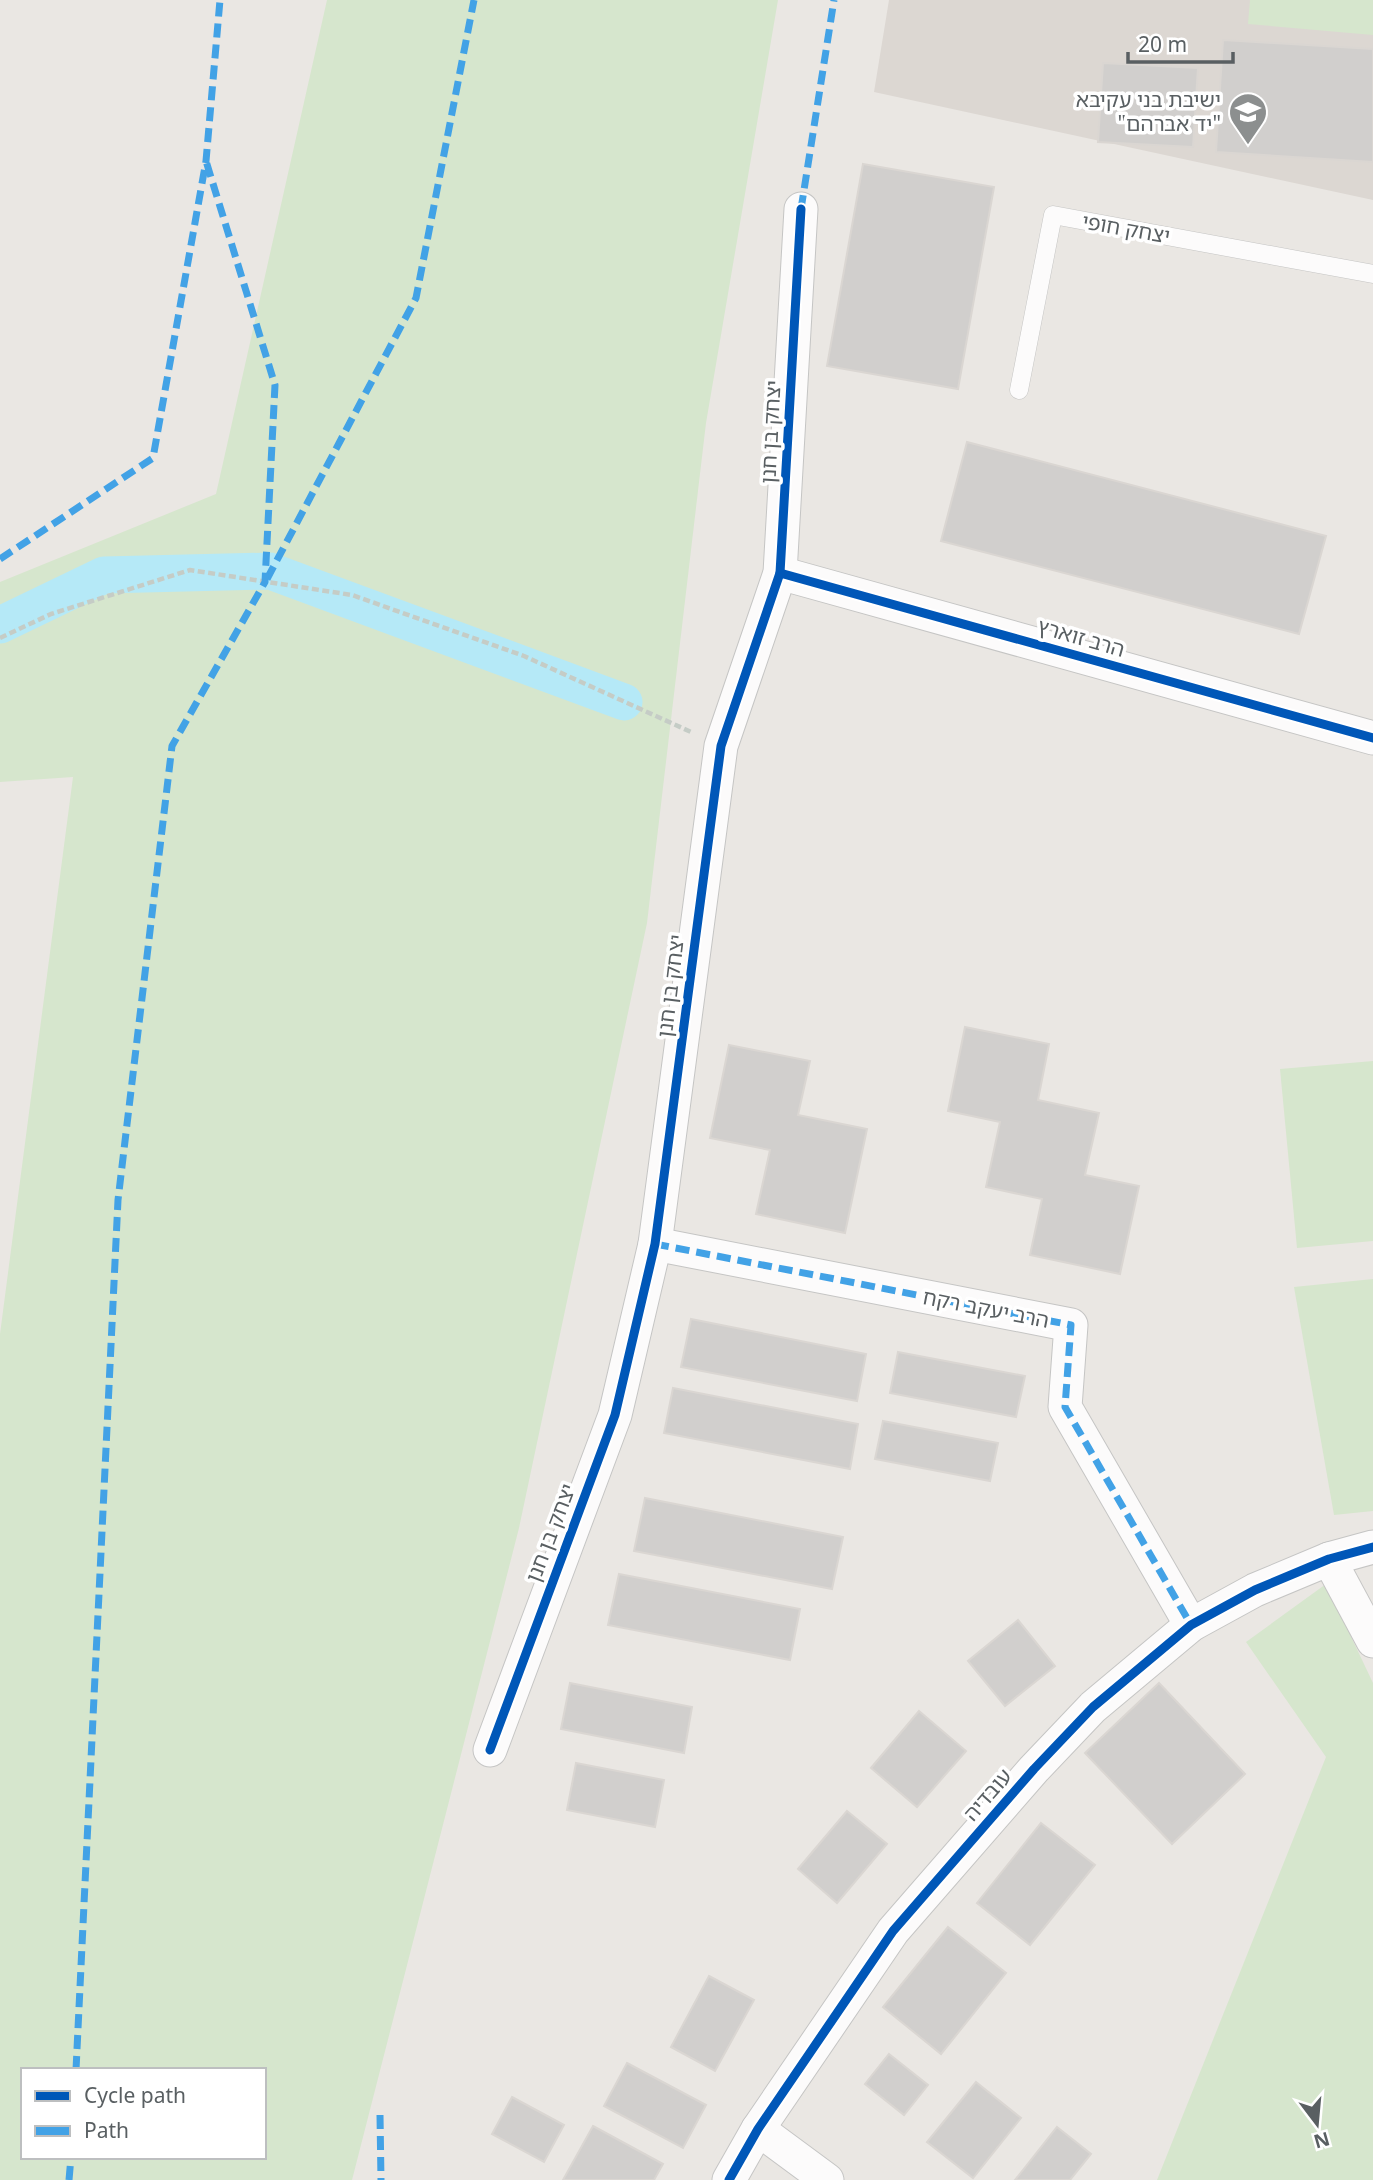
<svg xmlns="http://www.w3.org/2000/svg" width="1373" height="2180" viewBox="0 0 1373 2180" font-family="'Noto Sans','Noto Sans Hebrew',sans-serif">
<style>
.education{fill:#dcd7d2}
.green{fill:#d6e6cd;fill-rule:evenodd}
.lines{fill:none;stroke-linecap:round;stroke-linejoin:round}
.canal{stroke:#b5e9f7;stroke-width:37}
.building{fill:#d1cfcd;stroke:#dad6d2;stroke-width:2}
.service-casing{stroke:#c5c5c4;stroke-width:19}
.minor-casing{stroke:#c5c5c4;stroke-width:35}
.path{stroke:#c5ccc6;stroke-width:4.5;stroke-dasharray:7 3.5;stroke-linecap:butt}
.service{stroke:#fcfbfb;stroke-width:18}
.minor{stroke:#fcfbfb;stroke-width:33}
.quiet{stroke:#42a2e6;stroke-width:7;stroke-dasharray:14 7;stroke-linecap:butt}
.cycleway-casing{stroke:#fff;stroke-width:13}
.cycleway{stroke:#0057b8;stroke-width:9}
.labels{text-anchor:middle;stroke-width:7;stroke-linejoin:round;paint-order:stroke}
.poi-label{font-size:21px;fill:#595f62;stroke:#fff;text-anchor:end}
.street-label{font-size:21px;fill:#595f62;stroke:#fff}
</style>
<rect width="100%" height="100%" fill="#eae7e3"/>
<polygon class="education" points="889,0 1373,0 1373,200 874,92"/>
<g class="green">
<path d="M 327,0 L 778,0 L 706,423 L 647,923 L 519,1528 L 352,2180 L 0,2180 L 0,1334 L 73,777 L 0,782 L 0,582 L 216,494 ZM 23,2070 L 264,2070 L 264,2157 L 23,2157 Z"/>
<polygon points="1250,0 1373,0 1373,35 1248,24"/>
<polygon points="1373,1061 1373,1241 1297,1248 1280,1069"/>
<polygon points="1373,1279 1373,1511 1334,1515 1294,1287"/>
<polygon points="1326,1584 1373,1683 1373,2180 1157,2180 1326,1757 1246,1642"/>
</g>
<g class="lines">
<polyline class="canal" points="0,625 104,575 270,571 624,702"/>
</g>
<g class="building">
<polygon points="1223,40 1373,49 1373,162 1216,152"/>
<polygon points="1103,63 1198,68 1193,147 1098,142"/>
<polygon points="863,164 994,187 958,389 827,366"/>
<polygon points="967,442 1326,536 1299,634 941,541"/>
<polygon points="965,1027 1049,1044 1038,1100 1099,1113 1085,1175 1139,1186 1120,1274 1030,1255 1042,1199 986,1187 1000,1122 948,1111"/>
<polygon points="729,1045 810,1061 798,1115 867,1129 845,1233 756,1214 770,1150 710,1138"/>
<polygon points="691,1319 866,1354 857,1401 681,1367"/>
<polygon points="898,1352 1025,1376 1016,1417 890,1393"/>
<polygon points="673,1388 858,1424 850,1469 664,1433"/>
<polygon points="883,1421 998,1443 990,1481 875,1459"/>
<polygon points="645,1498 843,1537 832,1589 634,1551"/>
<polygon points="619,1574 800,1609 790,1660 608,1625"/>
<polygon points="1018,1620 1055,1666 1005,1706 968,1661"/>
<polygon points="570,1683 692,1707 684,1753 561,1729"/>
<polygon points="1159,1683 1245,1774 1172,1844 1085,1753"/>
<polygon points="919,1711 966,1751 917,1807 871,1768"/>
<polygon points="576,1763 664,1780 655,1827 567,1810"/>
<polygon points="847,1811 887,1844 837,1903 798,1869"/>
<polygon points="1041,1823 1095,1865 1030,1945 977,1903"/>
<polygon points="948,1927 1006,1973 941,2054 883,2007"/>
<polygon points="709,1976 754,2000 715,2071 671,2047"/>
<polygon points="889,2054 928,2085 904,2115 865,2084"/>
<polygon points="627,2063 706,2105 683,2148 604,2106"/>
<polygon points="976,2082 1021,2118 973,2178 927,2142"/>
<polygon points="512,2097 564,2125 544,2162 492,2134"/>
<polygon points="593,2126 663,2164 654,2180 563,2180"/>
<polygon points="1057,2127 1091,2154 1070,2180 1015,2180"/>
</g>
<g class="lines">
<defs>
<polyline id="service" points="1019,390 1053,215 1373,274"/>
<g id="minor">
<polyline points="780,573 1373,738"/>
<polyline points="655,1244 1071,1325 1065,1407 1191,1625"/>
<polyline points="1329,1559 1373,1641"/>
<polyline points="490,1750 615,1415 655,1244 721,746 780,573 801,209"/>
<polyline points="758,2129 827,2180"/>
<polyline points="729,2180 758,2129 893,1931 1034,1769 1093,1707 1191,1625 1255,1590 1329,1559 1373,1547"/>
</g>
</defs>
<use href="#service" class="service-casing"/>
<use href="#minor" class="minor-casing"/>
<polyline class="path" points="0,638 51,614 190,570 352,595 524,656 691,732"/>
<use href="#service" class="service"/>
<use href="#minor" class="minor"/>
<g class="quiet">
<polyline points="801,209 834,0"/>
<polyline points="0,559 153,458 206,161 220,0"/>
<polyline points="267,579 416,298 474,0"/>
<polyline points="655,1244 1071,1325 1065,1407 1191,1625"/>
<polyline points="76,2070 118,1200 172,746 265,582 275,385 206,161"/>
<polyline points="380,2115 381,2180"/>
<polyline points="69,2180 71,2157"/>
</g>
<defs>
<g id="cycleway">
<polyline points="780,573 1373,738"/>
<polyline points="490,1750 615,1415 655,1244 721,746 780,573 801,209"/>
<polyline points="729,2180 758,2129 893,1931 1034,1769 1093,1707 1191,1625 1255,1590 1329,1559 1373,1547"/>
</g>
</defs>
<use href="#cycleway" class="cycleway-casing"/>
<use href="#cycleway" class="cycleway"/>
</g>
<defs>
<symbol id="school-pin" viewBox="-11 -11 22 30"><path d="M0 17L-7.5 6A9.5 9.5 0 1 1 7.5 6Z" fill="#8c8f8f" stroke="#fff"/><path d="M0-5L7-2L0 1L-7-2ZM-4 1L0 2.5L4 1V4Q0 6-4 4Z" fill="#fff"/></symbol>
</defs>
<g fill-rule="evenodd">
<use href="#school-pin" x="1226" y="90" width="44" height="60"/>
</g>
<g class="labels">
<g class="poi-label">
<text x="1221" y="107">ישיבת בני עקיבא<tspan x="1221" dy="24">"יד אברהם"</tspan></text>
</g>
<g class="street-label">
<text transform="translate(1126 229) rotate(10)" y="7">יצחק חופי</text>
<text transform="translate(771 432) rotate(-87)" y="7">יצחק בן חנן</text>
<text transform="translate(1081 638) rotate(16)" y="7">הרב זוארץ</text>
<text transform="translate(671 986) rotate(-83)" y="7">יצחק בן חנן</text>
<text transform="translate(986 1309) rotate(11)" y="7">הרב יעקב רקח</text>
<text transform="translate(551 1533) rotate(-69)" y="7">יצחק בן חנן</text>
<text transform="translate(988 1795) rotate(-49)" y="7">עובדיה</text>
</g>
</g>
<rect x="21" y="2068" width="245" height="91" fill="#ffffff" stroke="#bdbfc0" stroke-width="2"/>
<rect x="35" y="2091" width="35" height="10" fill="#0057b8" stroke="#bdbfc0" stroke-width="2"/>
<text x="84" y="2103" font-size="21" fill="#595f62">Cycle path</text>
<rect x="35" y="2126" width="35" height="10" fill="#42a2e6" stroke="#bdbfc0" stroke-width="2"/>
<text x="84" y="2138" font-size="21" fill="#595f62">Path</text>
<g transform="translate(1317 2124) rotate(164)" stroke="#ffffff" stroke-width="5" paint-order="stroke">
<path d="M0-5L12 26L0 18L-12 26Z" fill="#595f62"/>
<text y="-10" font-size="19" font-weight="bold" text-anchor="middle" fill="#595f62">N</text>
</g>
<path d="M1128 52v10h105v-10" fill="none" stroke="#595f62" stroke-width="3.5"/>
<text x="1138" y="52" font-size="21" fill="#595f62" stroke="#ffffff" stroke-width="5" paint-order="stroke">20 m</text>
</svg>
